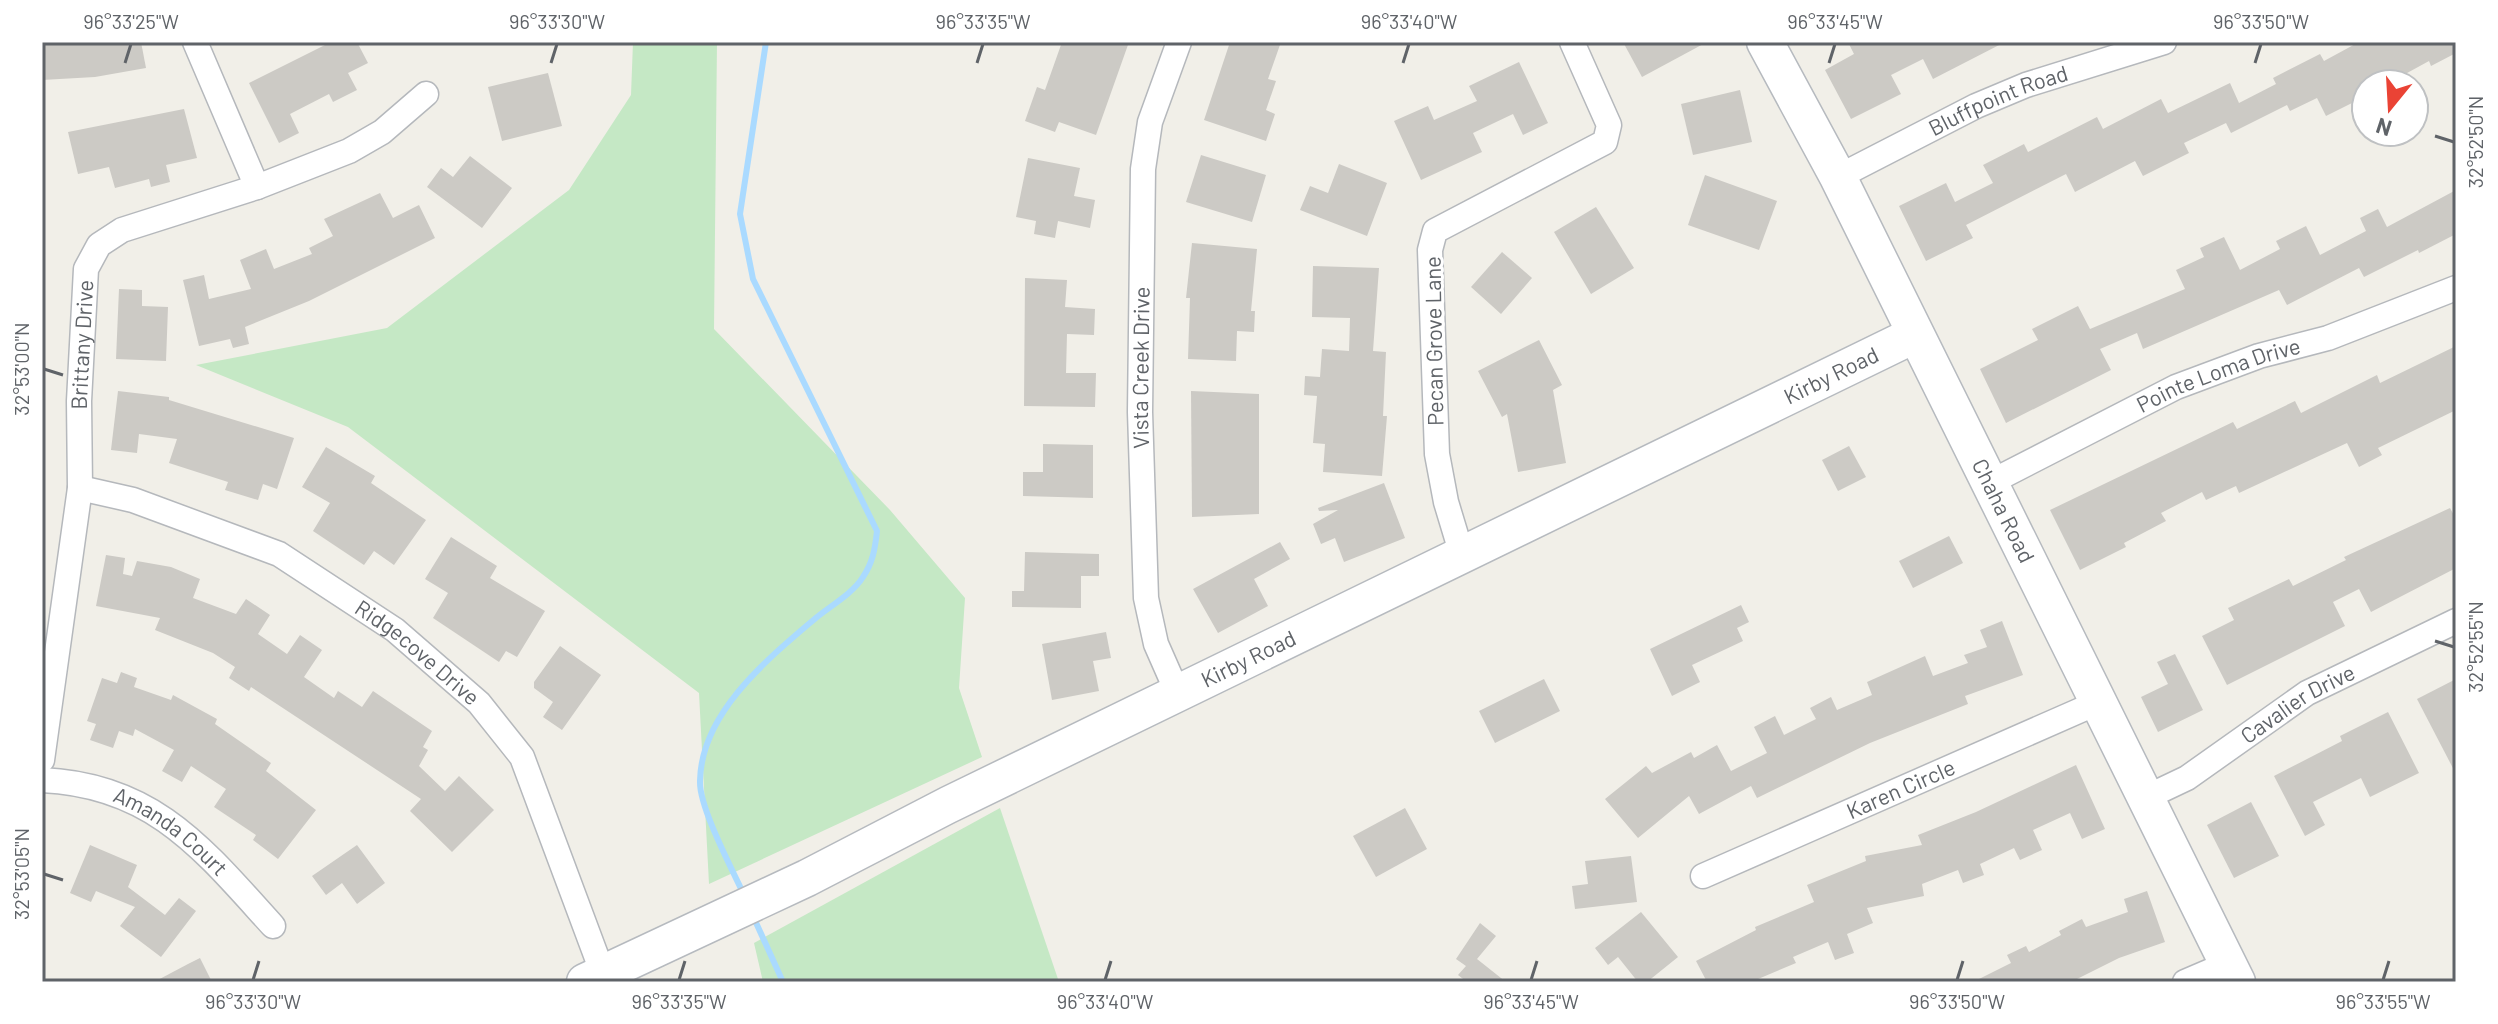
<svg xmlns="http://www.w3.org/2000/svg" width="2498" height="1024" viewBox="0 0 2498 1024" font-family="Barlow,sans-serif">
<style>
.green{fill:#c5e8c5}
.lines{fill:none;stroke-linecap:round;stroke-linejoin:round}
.stream{stroke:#aadaff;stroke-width:6}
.building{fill:#cccac5}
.street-casing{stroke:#b5b8bc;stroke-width:27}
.secondary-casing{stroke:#b6babf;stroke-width:39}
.street{stroke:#fff;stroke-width:24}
.secondary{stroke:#fff;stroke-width:36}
.ticks{fill:none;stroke:#5f6368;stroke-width:3}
.labels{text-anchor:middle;stroke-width:6;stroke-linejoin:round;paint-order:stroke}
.street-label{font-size:22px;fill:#5f6368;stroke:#fff}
.neatline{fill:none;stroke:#5f6368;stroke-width:3}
.ticks-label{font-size:20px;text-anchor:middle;fill:#5f6368}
</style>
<rect width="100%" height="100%" fill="#f1efe8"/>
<g class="green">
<polygon points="633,42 717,42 714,329 890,510 965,598 959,688 982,757 709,884 699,693 348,427 196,365 387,328 569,190 631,95"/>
<polygon points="1000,808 1059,982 763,982 754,943"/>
</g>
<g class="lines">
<g class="stream">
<path d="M 744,895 C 732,869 699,807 700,781 C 701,712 769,658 817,617 C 832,605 853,593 863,577 C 873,562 875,549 877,531 L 753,279 L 740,214 L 766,42"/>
<polyline points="753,916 783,982"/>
</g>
</g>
<g class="building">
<polygon points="42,42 141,42 146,68 95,77 42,80"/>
<polygon points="331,42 357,42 368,63 348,73 357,90 333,102 329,94 290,114 299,133 279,143 249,83"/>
<polygon points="1062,42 1129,42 1096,135 1059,122 1055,132 1025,121 1037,87 1045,90"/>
<polygon points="1230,42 1281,42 1268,79 1276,81 1266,110 1275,114 1266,141 1204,120"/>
<polygon points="1623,42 1707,42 1642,77"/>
<polygon points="1848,42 2005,42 1933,79 1923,59 1891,75 1901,94 1851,119 1825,70 1854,54"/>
<polygon points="2359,42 2456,42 2456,53 2431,66 2429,61 2387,84 2366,84 2366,96 2326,116 2317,98 2290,111 2287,105 2231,133 2226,123 2184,143 2189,153 2143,176 2135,161 2075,192 2066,174 1966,225 1973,238 1926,261 1899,206 1946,183 1955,202 1993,183 1983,165 2024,144 2028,152 2097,117 2103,129 2161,99 2168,113 2230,83 2239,103 2276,84 2273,78 2320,54 2324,61"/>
<polygon points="1519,62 1548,123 1523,135 1513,114 1473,133 1482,152 1421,180 1394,121 1428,106 1434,120 1477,101 1469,86"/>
<polygon points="548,73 562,126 502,141 488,87"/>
<polygon points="1740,90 1752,142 1693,155 1681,104"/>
<polygon points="184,109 197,158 166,165 170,182 151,187 149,179 115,188 109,167 78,174 68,132"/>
<polygon points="1201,155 1266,175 1252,222 1186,202"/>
<polygon points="470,156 512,188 482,228 427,187 441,168 453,177"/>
<polygon points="1028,158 1080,168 1074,196 1095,200 1090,228 1058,221 1055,238 1034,234 1036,221 1016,217"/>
<polygon points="1339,164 1387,183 1367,236 1300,210 1310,186 1328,193"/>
<polygon points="1705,175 1777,201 1759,250 1688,225"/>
<polygon points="2456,190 2456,234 2419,253 2418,250 2364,277 2359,268 2287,305 2279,290 2143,349 2137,333 2100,349 2111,370 2006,423 1980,369 2038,340 2032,329 2078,306 2090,329 2185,289 2176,270 2204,257 2200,248 2224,237 2240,270 2280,249 2276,241 2306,226 2320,255 2366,231 2360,218 2378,209 2387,227"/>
<polygon points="380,193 393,218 419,205 435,238 309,301 245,327 249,344 233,348 230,339 199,346 183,280 204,275 209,299 251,289 240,260 266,249 274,269 312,254 309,248 333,236 324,219"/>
<polygon points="1596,207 1634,268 1591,294 1554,232"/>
<polygon points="1192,243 1257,249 1251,311 1255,311 1254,332 1237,331 1236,361 1188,359 1190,298 1186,298"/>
<polygon points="1502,252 1532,278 1501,314 1471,287"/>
<polygon points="1313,266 1379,268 1373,351 1386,352 1383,416 1387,416 1382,476 1323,472 1325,444 1313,443 1317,396 1304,395 1305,376 1320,377 1322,349 1349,351 1350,318 1312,317"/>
<polygon points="1025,278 1067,280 1065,307 1095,309 1094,335 1067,334 1066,373 1096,373 1095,407 1024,406"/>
<polygon points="119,289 142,290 142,306 168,307 166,361 116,359"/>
<polygon points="1539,340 1562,385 1553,390 1566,463 1518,472 1507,414 1502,417 1478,371"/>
<polygon points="2456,346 2456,410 2378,448 2382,455 2359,467 2347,443 2239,493 2236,486 2206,500 2202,492 2161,513 2166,521 2124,543 2126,547 2080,570 2050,510 2233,422 2237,429 2295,401 2301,413 2377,375 2380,383"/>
<polygon points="118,391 169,397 169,400 294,438 277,489 263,484 258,500 225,490 228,482 169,463 177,439 139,434 137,453 111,450"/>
<polygon points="1191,391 1259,394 1259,514 1192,517"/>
<polygon points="1043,444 1093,445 1093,498 1023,496 1023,472 1043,472"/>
<polygon points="1849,446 1866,477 1838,491 1822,460"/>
<polygon points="326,447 375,476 371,483 426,520 394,565 374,551 364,565 313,531 330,503 302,487"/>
<polygon points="1384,483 1405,538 1344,562 1335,538 1321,544 1313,524 1338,510 1319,511 1318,508"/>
<polygon points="2450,508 2456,519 2456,568 2371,612 2359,589 2333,602 2345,626 2227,685 2202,636 2234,620 2228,608 2289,579 2293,586 2346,560 2344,557"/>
<polygon points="1949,536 1963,563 1913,588 1899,561"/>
<polygon points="451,537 497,566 490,578 545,611 517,657 506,651 499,662 433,618 448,593 425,579"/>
<polygon points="1280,542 1290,559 1254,579 1268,606 1218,633 1193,589"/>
<polygon points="1025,552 1099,554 1099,576 1081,576 1081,608 1012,607 1012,591 1024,591"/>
<polygon points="106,555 125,558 123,574 132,576 137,561 171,567 200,579 193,598 236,614 246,599 270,615 258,634 287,654 300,635 322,650 304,677 334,698 338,691 362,707 373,691 432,731 423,747 428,750 419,766 445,791 459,776 494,810 452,852 410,811 421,799 251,687 249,691 229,678 235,667 213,653 155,630 160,618 96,606"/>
<polygon points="1741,605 1749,622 1737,628 1743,641 1692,665 1700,682 1672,696 1650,649"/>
<polygon points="2002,621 2023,675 1965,696 1968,704 1870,743 1757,798 1751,786 1699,814 1689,796 1638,838 1605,799 1646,766 1652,773 1691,752 1694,758 1717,745 1731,771 1767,753 1754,727 1775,716 1784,735 1816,719 1810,708 1831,697 1837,710 1872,695 1867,682 1925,656 1933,676 1968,663 1964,655 1987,647 1980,630"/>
<polygon points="1106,632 1111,658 1093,661 1099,691 1052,700 1042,644"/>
<polygon points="560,646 601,675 562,730 543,717 553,702 534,688 534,682"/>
<polygon points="2175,654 2203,710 2158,732 2141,697 2168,684 2157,662"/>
<polygon points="121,672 137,678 134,687 171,700 173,695 217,719 215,724 271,763 266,771 316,810 278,859 253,840 256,835 214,807 226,789 191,766 182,782 162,771 174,750 135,729 133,736 119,731 113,748 90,740 96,724 87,721 102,678 117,683"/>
<polygon points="1544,679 1560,711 1495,743 1479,711"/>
<polygon points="2456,679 2456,774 2417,699"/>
<polygon points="2388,712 2419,773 2370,797 2361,778 2313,802 2325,825 2305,836 2274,776 2342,741 2340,736"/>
<polygon points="2076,765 2105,829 2082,839 2070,813 2033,830 2042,850 2020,860 2014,848 1980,864 1984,875 1963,883 1958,870 1922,884 1924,896 1867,908 1873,923 1847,934 1854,953 1835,960 1828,942 1793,957 1796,963 1751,982 1707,982 1696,961 1756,930 1755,927 1814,902 1807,885 1866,861 1865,856 1922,845 1918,835 1976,812"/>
<polygon points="2251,802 2279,856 2234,878 2207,825"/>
<polygon points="1405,808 1427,849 1376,877 1353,836"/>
<polygon points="90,845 137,865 128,887 165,915 179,898 196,911 161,957 120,926 135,907 96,891 91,902 70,893"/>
<polygon points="357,845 385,883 357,904 342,883 326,895 312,876"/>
<polygon points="1631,856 1637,902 1575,909 1572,886 1588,884 1585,861"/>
<polygon points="2147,891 2165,942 2119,958 2071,982 1973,982 2011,963 2007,955 2026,946 2029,952 2061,935 2059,931 2082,919 2086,927 2128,912 2124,899"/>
<polygon points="1641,912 1678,957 1647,982 1638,982 1618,957 1608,965 1595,948"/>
<polygon points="1480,923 1496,936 1477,959 1506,982 1467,982 1458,975 1466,966 1456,959"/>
<polygon points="200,958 212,982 154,982 188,964"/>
</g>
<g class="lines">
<defs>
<g id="street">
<polyline points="195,42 257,187"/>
<path id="s1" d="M 1838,177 L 1976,106 L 2026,85 L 2164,42"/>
<path id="s2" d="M 1991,482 L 2176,387 L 2259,356 L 2328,338 L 2456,288"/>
<path id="s3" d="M 80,488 L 133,500 L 279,554 L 395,630 L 479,703 L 522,757 L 603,974"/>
<polyline points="1462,555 1446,502 1437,454 1430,250 1435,231 1605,142 1609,125 1572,42"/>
<path id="s4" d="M 1178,694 L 1156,644 L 1146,598 L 1140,412 L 1143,169 L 1150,122 L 1179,42"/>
<path id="s5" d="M 42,760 L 80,488 L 79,401 L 86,269 L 99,245 L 122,230 L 257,187 L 349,151 L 382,132 L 426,94"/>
<path id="s6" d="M 42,780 C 154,785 203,849 273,926"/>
<path id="s7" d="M 2147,797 L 2187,778 L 2307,693 L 2456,621"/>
<path id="s8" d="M 1703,876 L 2099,702"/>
<polyline points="2185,982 2227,964"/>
</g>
<g id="secondary">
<path id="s9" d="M 1765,42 L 1838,177 L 2237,982"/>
<path id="s10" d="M 585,982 L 807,878 L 948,805 L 1914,335"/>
</g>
</defs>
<use href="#street" class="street-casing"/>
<use href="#secondary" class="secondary-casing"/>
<use href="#street" class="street"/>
<use href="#secondary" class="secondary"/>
</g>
<path class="ticks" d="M 125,63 L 131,44M 551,63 L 557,44M 977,63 L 983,44M 1403,63 L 1409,44M 1829,63 L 1835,44M 2255,63 L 2261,44M 2435,136 L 2454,142M 44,369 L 63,375M 2435,641 L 2454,647M 44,874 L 63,880M 253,980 L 259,961M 679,980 L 685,961M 1105,980 L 1111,961M 1531,980 L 1537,961M 1957,980 L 1963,961M 2383,980 L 2389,961"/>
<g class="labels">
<g class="street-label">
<text dy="8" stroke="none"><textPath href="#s1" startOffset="178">Bluffpoint Road</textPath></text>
<text transform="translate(1434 341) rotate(-91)" y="8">Pecan Grove Lane</text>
<text dy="8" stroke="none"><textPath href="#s5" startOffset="418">Brittany Drive</textPath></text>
<text dy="8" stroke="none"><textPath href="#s4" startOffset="332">Vista Creek Drive</textPath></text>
<text dy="8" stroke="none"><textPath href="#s10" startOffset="1386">Kirby Road</textPath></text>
<text dy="8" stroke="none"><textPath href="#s2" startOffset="252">Pointe Loma Drive</textPath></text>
<text dy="8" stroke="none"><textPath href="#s9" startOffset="526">Chaha Road</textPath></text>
<text dy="8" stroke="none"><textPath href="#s3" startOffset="380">Ridgecove Drive</textPath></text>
<text dy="8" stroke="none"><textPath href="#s10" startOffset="738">Kirby Road</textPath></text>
<text dy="8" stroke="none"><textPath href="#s7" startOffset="178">Cavalier Drive</textPath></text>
<text dy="8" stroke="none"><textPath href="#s8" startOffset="216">Karen Circle</textPath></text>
<text dy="8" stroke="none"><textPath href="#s6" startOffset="142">Amanda Court</textPath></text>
</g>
</g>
<rect width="2498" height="1024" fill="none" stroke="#ffffff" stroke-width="88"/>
<g transform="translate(2390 108) rotate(198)"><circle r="38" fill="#ffffff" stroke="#bfc1c3" stroke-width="2"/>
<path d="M0-6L14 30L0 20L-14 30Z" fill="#ea4335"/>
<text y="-12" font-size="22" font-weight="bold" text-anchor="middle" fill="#5f6368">N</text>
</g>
<rect x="44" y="44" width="2410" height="936" class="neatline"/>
<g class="ticks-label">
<text x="131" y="29">96°33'25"W</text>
<text x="557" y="29">96°33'30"W</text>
<text x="983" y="29">96°33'35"W</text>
<text x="1409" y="29">96°33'40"W</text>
<text x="1835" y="29">96°33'45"W</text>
<text x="2261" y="29">96°33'50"W</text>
<text transform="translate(2476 142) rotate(-90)" y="7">32°52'50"N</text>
<text transform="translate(22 369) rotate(-90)" y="7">32°53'00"N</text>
<text transform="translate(2476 647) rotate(-90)" y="7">32°52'55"N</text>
<text transform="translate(22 874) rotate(-90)" y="7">32°53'05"N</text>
<text x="253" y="1009">96°33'30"W</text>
<text x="679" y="1009">96°33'35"W</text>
<text x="1105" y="1009">96°33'40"W</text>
<text x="1531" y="1009">96°33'45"W</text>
<text x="1957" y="1009">96°33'50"W</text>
<text x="2383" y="1009">96°33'55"W</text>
</g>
</svg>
